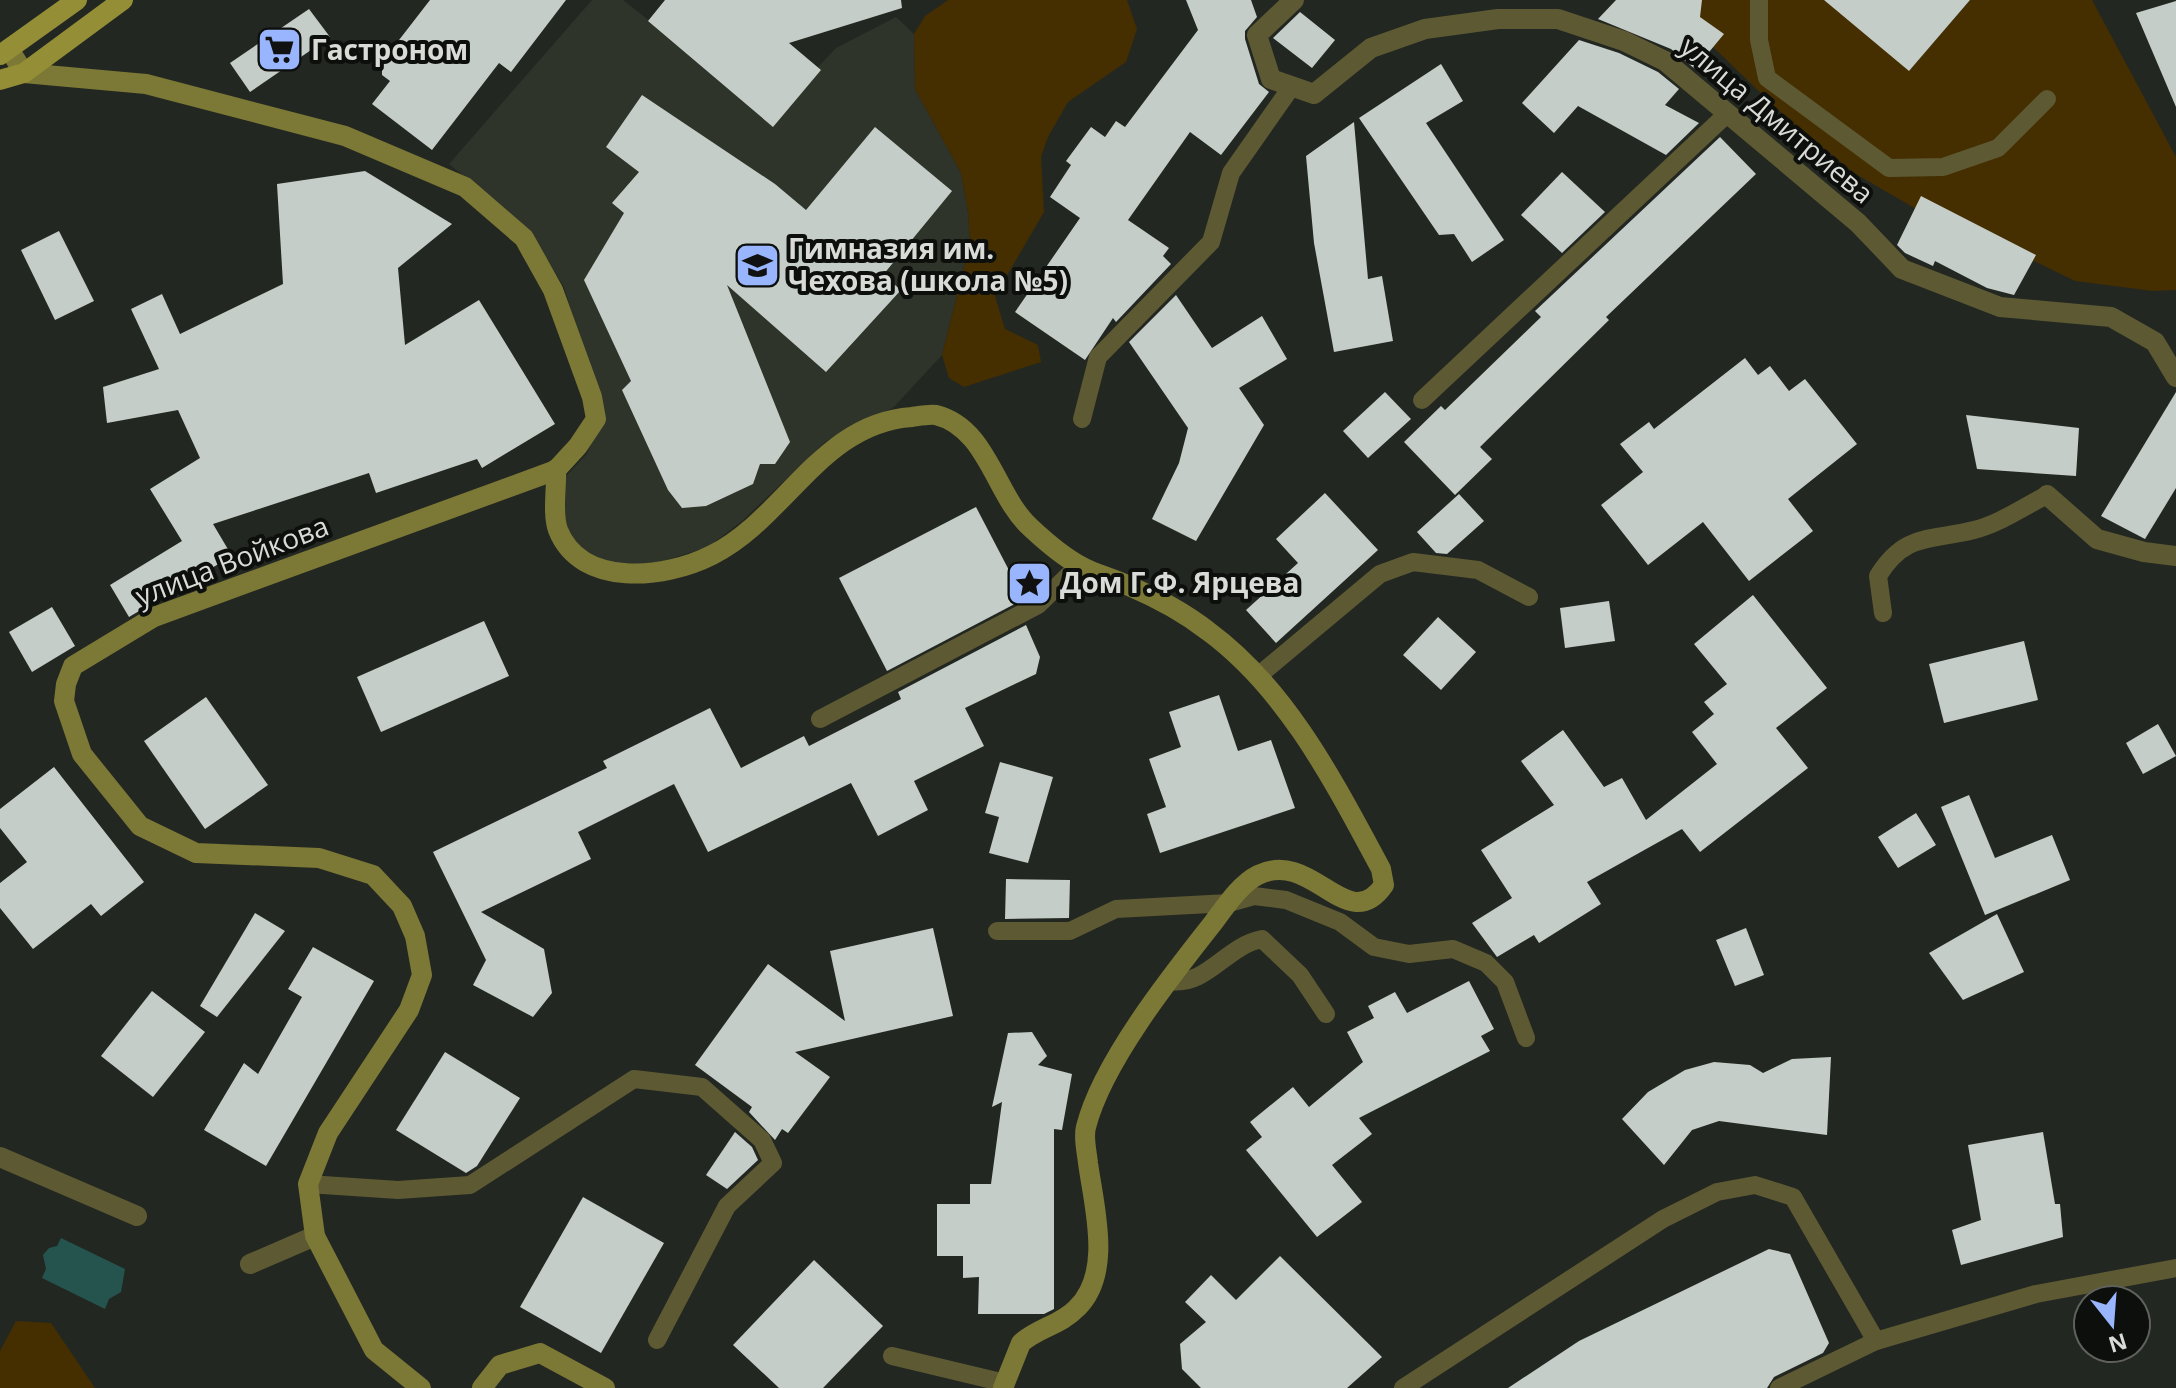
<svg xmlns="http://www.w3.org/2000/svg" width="2176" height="1388" viewBox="0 0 2176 1388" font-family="'Open Sans',sans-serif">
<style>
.built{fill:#2e3429}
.green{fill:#452e00}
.water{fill:#25544f}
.building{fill:#c5cdc8}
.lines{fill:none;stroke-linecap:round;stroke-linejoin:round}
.lane{stroke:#5d5a33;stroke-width:18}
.street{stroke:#5d5a33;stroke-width:20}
.secondary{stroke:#7c7836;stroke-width:20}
.primary{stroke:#948e36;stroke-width:20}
.labels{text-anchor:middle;stroke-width:8;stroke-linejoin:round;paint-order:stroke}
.poi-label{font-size:28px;font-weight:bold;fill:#d9dbd7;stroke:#0d0f0c;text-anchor:start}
.street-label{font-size:28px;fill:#d9dbd7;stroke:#0d0f0c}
</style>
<rect width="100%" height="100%" fill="#232721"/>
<polygon class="built" points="592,0 623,0 771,116 836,48 896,17 914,34 915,89 961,173 968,212 970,243 942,355 894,407 826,441 742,521 708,547 660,562 620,566 583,552 566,528 566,476 587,454 603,413 564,287 528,229 449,164"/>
<g class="green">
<polygon points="948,0 1127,0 1137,29 1126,62 1068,102 1048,137 1041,157 1044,212 995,296 1005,329 1038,345 1041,362 964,387 949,378 942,355 970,243 968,212 961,173 915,89 914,34 925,16"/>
<polygon points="1681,0 1843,0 1836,9 1909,71 1970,0 2092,0 2176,157 2176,290 2153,291 2075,281 2003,246 1973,242 1854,173 1791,122 1686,21"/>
<polygon points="16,1321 51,1323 95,1388 0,1388 0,1351"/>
</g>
<polygon class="water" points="61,1238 125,1269 121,1292 109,1299 105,1309 42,1278 46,1269 43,1255 49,1248 57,1246"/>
<g class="building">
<polygon points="430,0 566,0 511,72 499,63 432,150 372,104 390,81 382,75 382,62"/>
<polygon points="665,0 901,0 902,8 789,43 821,70 773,127 648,21"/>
<polygon points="1186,0 1251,0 1257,17 1245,31 1245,39 1259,84 1269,92 1221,155 1190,132 1128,220 1169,248 1163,256 1171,264 1116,322 1113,318 1085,360 1015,312 1080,218 1050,197 1071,165 1066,161 1091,127 1105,137 1116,121 1125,127 1198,30"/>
<polygon points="1616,0 1702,0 1700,17 1724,34 1695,69 1671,49 1598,19"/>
<polygon points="1824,0 1970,0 1909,71"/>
<polygon points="2176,1 2176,107 2136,13"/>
<polygon points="309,9 330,37 250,92 230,63"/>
<polygon points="1300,12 1335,40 1312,68 1273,38"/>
<polygon points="1579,40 1619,53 1658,72 1679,89 1665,105 1699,123 1666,155 1578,106 1554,133 1522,103"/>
<polygon points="1441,64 1463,101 1426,123 1504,240 1472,262 1454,234 1439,235 1359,118"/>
<polygon points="642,95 775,184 806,210 875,127 952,191 883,275 901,290 826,372 727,285 790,442 775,464 760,464 753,484 706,506 682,508 668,490 622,390 631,381 584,280 624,213 612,203 639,172 606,147"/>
<polygon points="1354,122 1368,279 1382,276 1393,341 1334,352 1314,243 1306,156"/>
<polygon points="1720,137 1756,174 1606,317 1609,320 1480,447 1492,459 1455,495 1404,442 1441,406 1445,410 1541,317 1535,311"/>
<polygon points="365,171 452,224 398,268 405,345 479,300 555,424 482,468 477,459 376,493 369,473 213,524 232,556 129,617 110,585 182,541 150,489 200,458 178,410 107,423 103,387 159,369 131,309 162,294 180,334 283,284 277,184"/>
<polygon points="1562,172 1605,212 1562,253 1521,215"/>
<polygon points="1921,196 2036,255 2014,295 1987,288 1935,261 1933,266 1905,253 1897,245"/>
<polygon points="59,231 94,301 55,320 21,250"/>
<polygon points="1176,295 1212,348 1262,316 1287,359 1239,388 1264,425 1196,541 1152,519 1179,463 1188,428 1129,342"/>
<polygon points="1745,358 1758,375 1770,366 1789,391 1805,379 1857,444 1788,499 1813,531 1749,581 1703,522 1648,565 1601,505 1643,472 1620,444 1649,422 1654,429"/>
<polygon points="1385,392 1411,419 1368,458 1343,431"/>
<polygon points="2176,392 2176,488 2145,539 2101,516"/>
<polygon points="1966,415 2079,428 2076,476 1977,469"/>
<polygon points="1325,493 1378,550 1276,643 1246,610 1298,563 1276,539"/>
<polygon points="1459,494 1484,521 1447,554 1436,553 1417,532"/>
<polygon points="976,507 1024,599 887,671 839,578"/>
<polygon points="1753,595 1827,688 1776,728 1808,768 1700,852 1682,829 1587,882 1601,904 1539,943 1534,935 1497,957 1472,923 1512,898 1481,850 1554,805 1521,761 1563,730 1604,787 1622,778 1646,820 1717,764 1692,732 1714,714 1704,702 1727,684 1694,644"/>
<polygon points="1609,601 1615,641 1565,648 1560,608"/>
<polygon points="52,607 75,646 32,672 9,632"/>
<polygon points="1438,617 1476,652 1441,690 1403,655"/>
<polygon points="484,621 509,676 381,732 357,677"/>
<polygon points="1026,625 1040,657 1036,674 965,708 984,746 914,781 928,810 878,836 851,783 708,852 674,784 578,832 591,859 481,912 544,949 552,993 533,1017 473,985 486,960 433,852 607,768 603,761 710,708 741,768 804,736 809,746 901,699 898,692"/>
<polygon points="2024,641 2038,700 1944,723 1929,664"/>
<polygon points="1219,695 1238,751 1271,740 1295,808 1160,853 1147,814 1166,807 1149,759 1181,747 1169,712"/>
<polygon points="206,697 268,785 205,829 144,741"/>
<polygon points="2158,724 2176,756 2143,774 2126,743"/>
<polygon points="1000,762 1053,777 1028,863 989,853 999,817 985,813"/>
<polygon points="54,767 144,882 101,916 91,904 33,949 0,908 0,883 27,862 0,828 0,809"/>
<polygon points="1969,795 1995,858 2052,835 2070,880 1985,915 1941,807"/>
<polygon points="1916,813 1936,845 1898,868 1878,837"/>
<polygon points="1006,879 1070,880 1069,918 1005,919"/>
<polygon points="255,913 285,931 217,1017 200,1006"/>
<polygon points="1997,914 2024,972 1963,1000 1929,953"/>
<polygon points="933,928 953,1016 795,1052 830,1077 788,1133 782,1129 775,1140 749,1112 752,1107 695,1065 768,964 845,1021 830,951"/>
<polygon points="1746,928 1764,975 1735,986 1716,940"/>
<polygon points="313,947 374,981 266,1166 204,1130 244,1063 258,1074 302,997 288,989"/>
<polygon points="1469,981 1494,1029 1481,1036 1490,1051 1359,1118 1372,1134 1332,1165 1362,1202 1317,1237 1246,1150 1262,1137 1250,1122 1293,1087 1309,1107 1363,1062 1347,1032 1374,1018 1368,1006 1395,992 1407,1013"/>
<polygon points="152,991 205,1032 153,1097 101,1056"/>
<polygon points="1032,1032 1047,1056 1038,1065 1072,1074 1062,1130 1054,1129 1054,1309 1044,1314 978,1314 979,1277 963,1278 963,1256 937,1256 937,1204 970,1204 970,1184 991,1184 1002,1102 992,1107 1008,1033"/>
<polygon points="445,1052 520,1098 477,1166 466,1173 396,1130"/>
<polygon points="1831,1057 1827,1135 1719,1121 1692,1130 1664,1165 1622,1119 1648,1092 1685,1070 1714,1062 1750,1065 1763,1073 1792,1059"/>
<polygon points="735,1132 752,1147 758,1160 727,1189 706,1175"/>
<polygon points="2043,1132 2055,1204 2060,1204 2063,1237 1961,1265 1952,1230 1981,1220 1968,1145"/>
<polygon points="583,1197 664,1243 601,1353 520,1307"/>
<polygon points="1769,1249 1790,1254 1829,1343 1823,1353 1774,1377 1767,1388 1508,1388 1579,1341"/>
<polygon points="1280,1256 1382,1357 1347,1388 1201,1388 1182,1369 1180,1344 1206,1322 1185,1302 1211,1275 1236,1300"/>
<polygon points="814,1260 883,1326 823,1388 779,1388 733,1345"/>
</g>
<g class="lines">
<g class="lane">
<polyline points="1759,0 1759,40 1767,78 1889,168 1943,167 1998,148 2047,99"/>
<polyline points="1422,400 1728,113"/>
<polyline points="1082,419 1098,357 1211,242 1231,173 1292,86"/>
<path d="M 1883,613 L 1878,576 C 1905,532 1931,541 1974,530 C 1999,524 2025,506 2047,495"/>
<polyline points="1258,676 1380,574 1413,562 1478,570 1529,597"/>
<polyline points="820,719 1038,605 1079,565"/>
<polyline points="997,931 1070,931 1116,909 1229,903 1254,896 1286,900 1340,922 1374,947 1409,954 1453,949 1486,963 1505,982 1526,1038"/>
<path d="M 1171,981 C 1207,986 1226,946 1262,939 L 1300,975 L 1326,1014"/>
<polyline points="308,1184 398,1190 470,1185 634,1079 702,1087 762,1140 773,1163 727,1206 657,1340"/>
<polyline points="892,1356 1005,1383"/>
<polyline points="1403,1388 1663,1219 1717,1192 1755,1185 1793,1197 1876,1341"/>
<polyline points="1779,1388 1876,1341 2036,1294 2176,1268"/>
</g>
<g class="street">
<polyline points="1294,0 1257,35 1271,79 1314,94 1371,48 1425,29 1498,19 1558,19 1624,41 1665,61 1858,223 1902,269 2000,307 2111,317 2155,342 2176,377"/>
<polyline points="2047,495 2097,539 2144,552 2176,556"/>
<polyline points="0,1157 137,1216"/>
<polyline points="250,1264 315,1236"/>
</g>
<g class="secondary">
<polyline points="9,49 24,73 146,84 345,136 465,187 524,238 553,290 592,397 596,419 578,446 556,470 154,617 73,666 66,684 64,701 82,754 140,826 196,853 319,858 373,875 402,906 415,936 422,975 409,1010 328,1133 308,1184 315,1236 374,1350 421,1388"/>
<path d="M 556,469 C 557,487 552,514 558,530 C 581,588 665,579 712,555 C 786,518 821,423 912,417 C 919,416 929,414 936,415 C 988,428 995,496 1031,528 C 1045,541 1062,556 1079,565 C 1094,574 1113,578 1129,586 C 1155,597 1186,614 1208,631 C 1288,690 1335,784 1381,869 L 1384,885 C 1347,938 1313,848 1258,875 C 1240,884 1225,907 1213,923 C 1171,976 1102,1063 1086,1127 C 1083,1138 1087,1152 1088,1163 C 1094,1207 1113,1273 1077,1308 C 1061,1325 1037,1328 1021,1343 L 1003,1388"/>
<polyline points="482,1388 500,1365 540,1353 605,1388"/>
</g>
<g class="primary">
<polyline points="0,55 77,0"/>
<polyline points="0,80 24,73 123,0"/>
</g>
</g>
<defs>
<symbol id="supermarket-square" viewBox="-11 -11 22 22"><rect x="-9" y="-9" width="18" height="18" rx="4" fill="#98b5fd" stroke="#0d0f0c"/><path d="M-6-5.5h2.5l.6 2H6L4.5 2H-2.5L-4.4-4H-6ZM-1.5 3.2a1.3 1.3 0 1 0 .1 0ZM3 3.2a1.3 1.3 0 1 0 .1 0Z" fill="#111"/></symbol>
<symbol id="school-square" viewBox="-11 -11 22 22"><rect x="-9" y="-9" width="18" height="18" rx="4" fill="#98b5fd" stroke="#0d0f0c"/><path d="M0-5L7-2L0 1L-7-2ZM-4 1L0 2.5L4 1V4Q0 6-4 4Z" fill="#111"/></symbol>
<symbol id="sight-square" viewBox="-11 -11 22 22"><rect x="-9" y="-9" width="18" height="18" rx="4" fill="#98b5fd" stroke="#0d0f0c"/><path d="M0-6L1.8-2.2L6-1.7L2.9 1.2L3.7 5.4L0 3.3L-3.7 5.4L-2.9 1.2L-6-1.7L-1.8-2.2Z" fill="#111"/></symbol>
</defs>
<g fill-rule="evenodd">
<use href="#supermarket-square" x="254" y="24" width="51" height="51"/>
<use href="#school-square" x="732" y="240" width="51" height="51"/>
<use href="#sight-square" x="1004" y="558" width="51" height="51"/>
</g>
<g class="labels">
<g class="poi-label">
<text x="311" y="60">Гастроном</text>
<text x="788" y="259">Гимназия им.<tspan x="788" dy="32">Чехова (школа №5)</tspan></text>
<text x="1060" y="593">Дом Г.Ф. Ярцева</text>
</g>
<g class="street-label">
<text transform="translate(1777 120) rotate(40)" y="10">улица Дмитриева</text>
<text transform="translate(232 561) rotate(-21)" y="10">улица Войкова</text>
</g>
</g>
<g transform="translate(2112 1324) rotate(163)"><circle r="38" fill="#0d0f0c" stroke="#5f615d" stroke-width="2"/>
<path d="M0-6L14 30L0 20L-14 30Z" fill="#98b5fd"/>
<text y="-12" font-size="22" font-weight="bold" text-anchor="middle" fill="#d9dbd7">N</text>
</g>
</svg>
